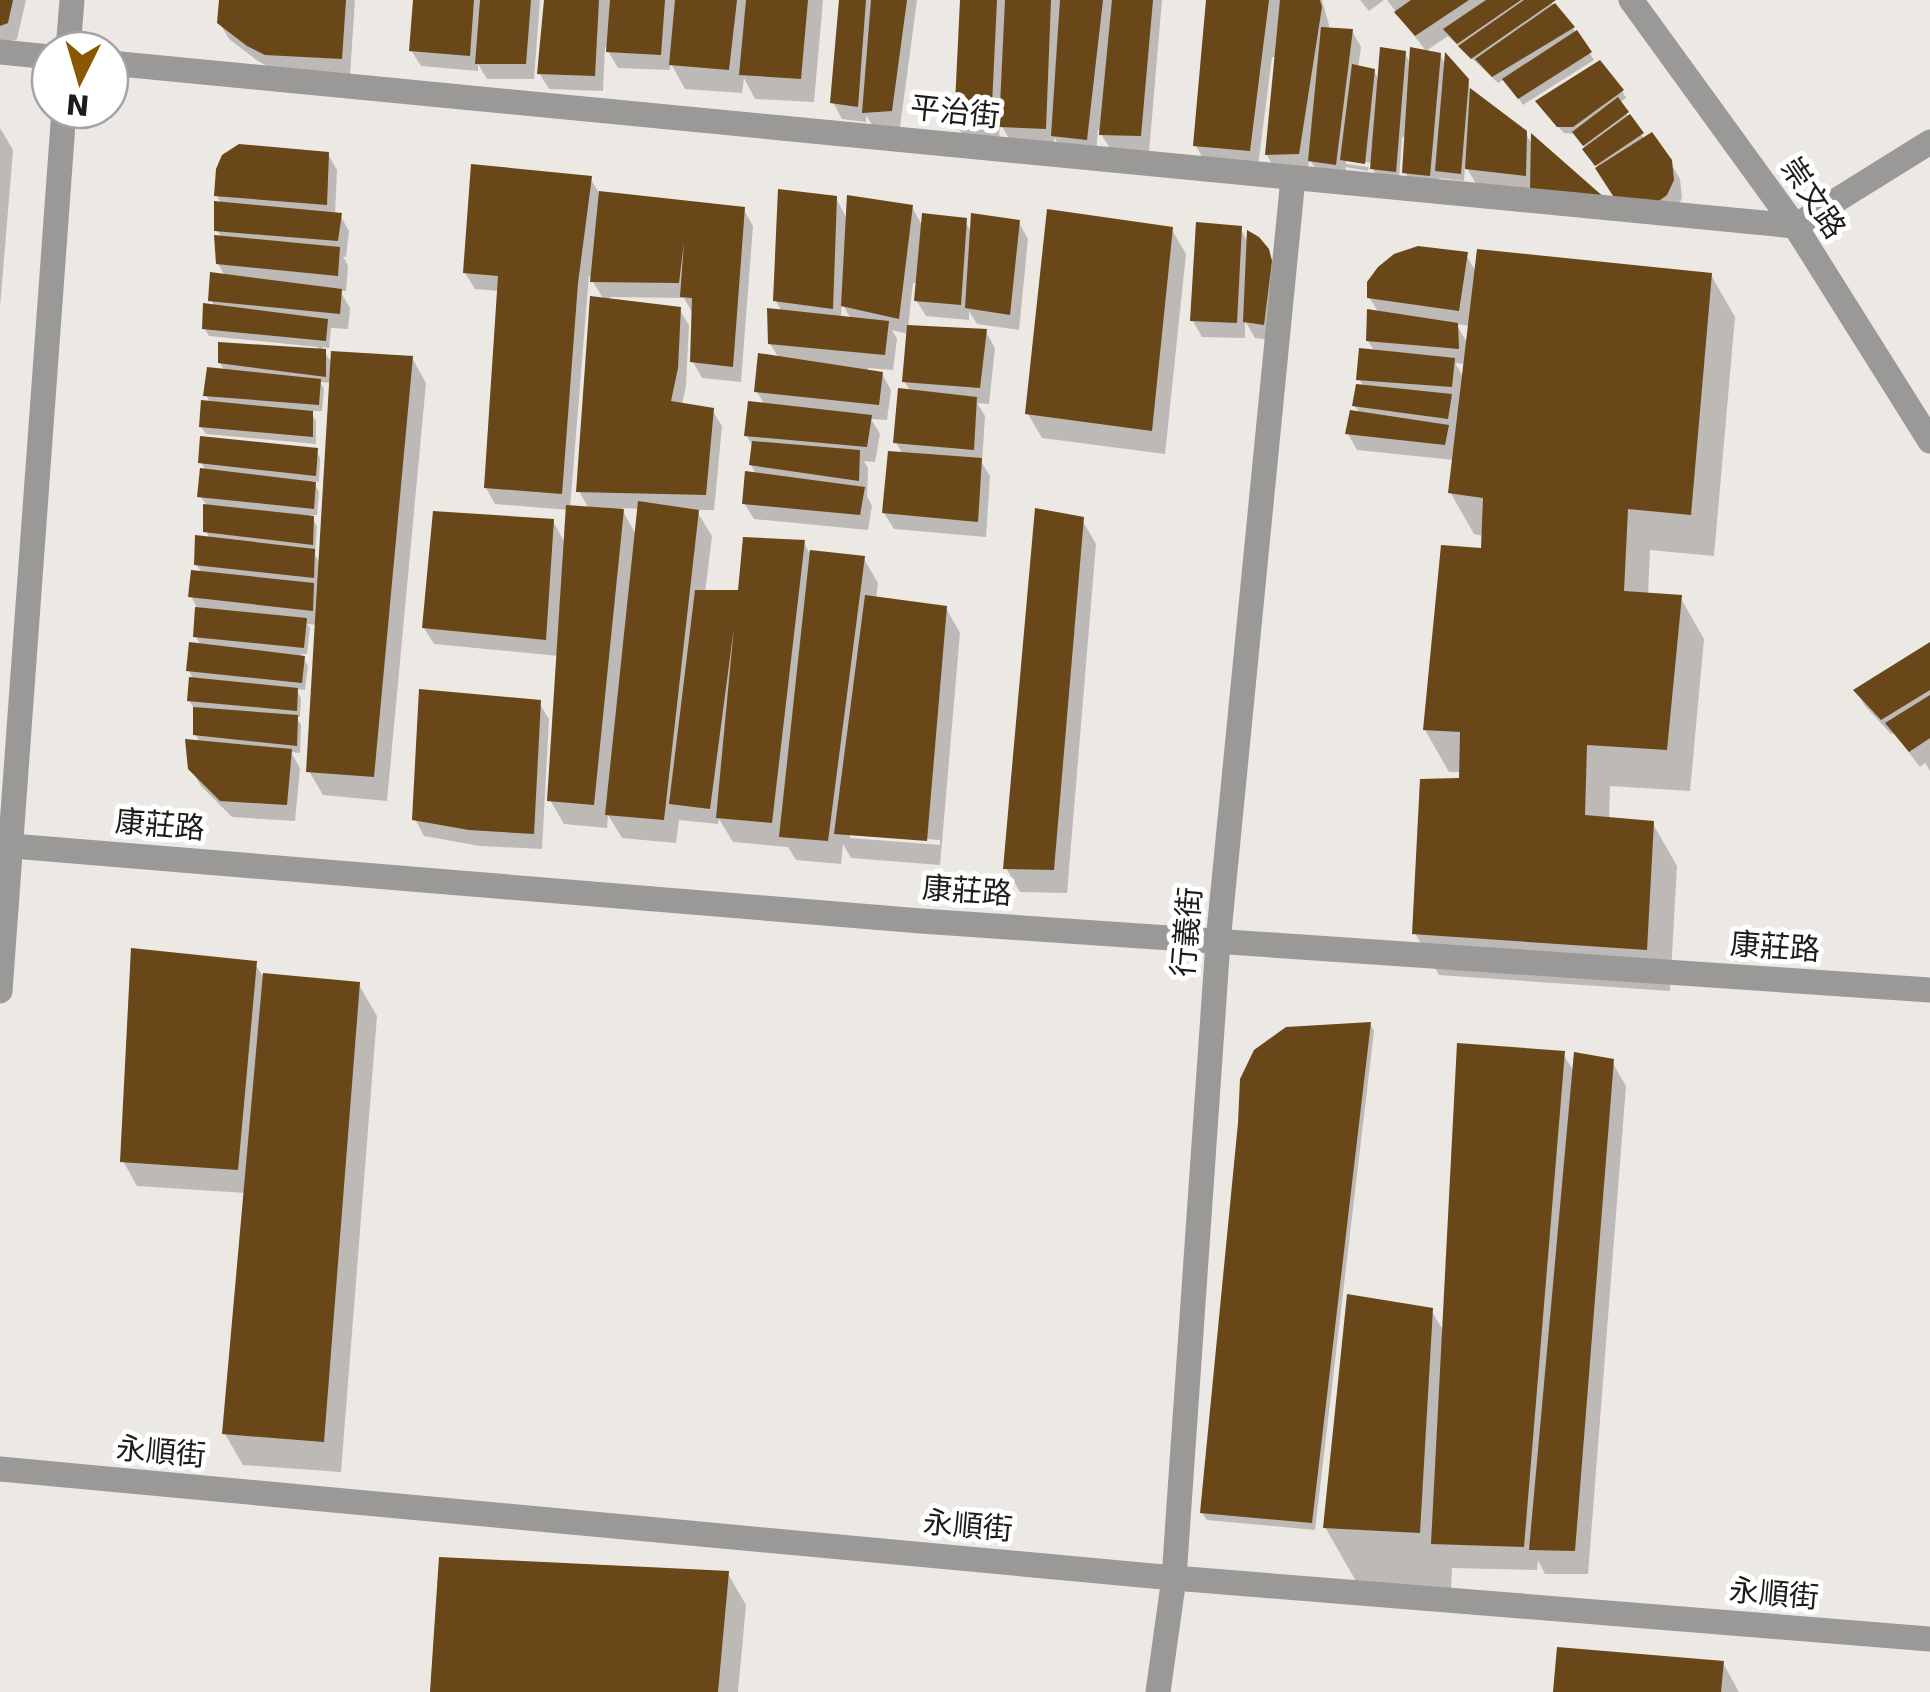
<svg xmlns="http://www.w3.org/2000/svg" width="1930" height="1692" viewBox="0 0 1930 1692" font-family="'DejaVu Sans','Noto Sans TC',sans-serif">
<style>
.shadow{fill:#0003;fill-rule:evenodd}
.building{fill:#694718}
.lines{fill:none;stroke-linecap:round;stroke-linejoin:round}
.minor{stroke:#9a9997;stroke-width:25}
.labels{text-anchor:middle;stroke-width:10;stroke-linejoin:round;paint-order:stroke}
.street-label{font-size:30px;fill:#1d1c1a;stroke:#fff}
</style>
<rect width="100%" height="100%" fill="#ece8e4"/>
<g class="shadow">
<polygon points="0,0 26,0 17,39 0,45"/>
<polygon points="222,0 355,0 350,75 276,71 258,61 229,39 219,22"/>
<polygon points="416,0 540,0 534,79 487,79 478,64 478,71 421,66 411,50"/>
<polygon points="546,0 823,0 814,102 755,99 744,78 742,93 685,89 670,62 670,70 618,68 605,46 603,91 549,89 539,73"/>
<polygon points="841,0 917,0 900,127 874,128 866,115 866,122 842,119 833,102"/>
<polygon points="963,0 1162,0 1149,152 1111,150 1098,129 1096,155 1062,151 1054,137 1054,144 1011,142 1000,123 999,141 966,140 956,124"/>
<polygon points="1208,0 1322,0 1329,25 1329,30 1352,31 1361,47 1358,68 1374,71 1379,81 1405,53 1411,65 1440,55 1446,66 1467,80 1471,92 1525,133 1534,147 1604,201 1477,185 1465,165 1464,181 1439,178 1438,191 1414,189 1405,172 1407,138 1402,137 1399,179 1377,176 1372,168 1378,164 1346,159 1346,164 1369,167 1368,171 1346,167 1344,180 1320,177 1309,158 1308,170 1276,171 1267,155 1277,57 1272,57 1258,166 1205,162 1196,146"/>
<polygon points="1360,0 1384,0 1369,11"/>
<polygon points="1387,0 1549,0 1573,28 1594,60 1523,105 1505,79 1498,83 1448,36 1426,51"/>
<polygon points="1622,91 1626,98 1619,103 1645,140 1670,162 1680,179 1682,198 1675,212 1598,168 1576,134 1564,133 1542,109"/>
<polygon points="0,128 13,150 0,307"/>
<polygon points="328,154 337,170 335,215 340,215 349,231 346,257 343,256 348,266 346,291 340,291 350,308 348,329 331,328 329,348 322,347 333,366 412,358 426,383 387,801 323,795 309,771 317,625 307,624 310,628 307,654 301,654 308,666 305,690 296,689 301,698 300,717 296,717 301,725 300,753 291,752 300,768 295,821 232,817 201,786 191,769 200,743 196,735 194,708 189,701 194,680 189,671 201,646 196,637 197,608 191,596 202,573 196,564 210,539 206,531 206,504 200,496 206,471 201,462 316,451 320,458 319,482 313,481 319,492 317,515 310,515 317,526 315,555 321,565 332,383 320,382 324,389 322,411 310,411 316,421 316,444 206,434 201,427 211,404 206,395 225,372 220,363 317,351 318,347 209,336 205,329 215,307 211,300 226,277 218,264 222,238 217,230 221,204 217,196"/>
<path d="M 590,178 L 599,193 L 744,210 L 753,226 L 741,382 L 702,378 L 693,362 L 692,312 L 684,298 L 610,297 L 610,301 L 679,309 L 689,325 L 686,386 L 682,405 L 712,410 L 722,426 L 714,510 L 696,510 L 712,536 L 705,593 L 736,592 L 804,543 L 809,552 L 864,559 L 878,583 L 876,599 L 946,608 L 960,633 L 940,865 L 851,858 L 843,844 L 841,864 L 796,860 L 788,847 L 733,842 L 719,819 L 718,824 L 679,820 L 676,843 L 622,838 L 608,815 L 607,828 L 564,824 L 550,800 L 559,656 L 434,644 L 424,628 L 553,521 L 566,545 L 569,510 L 495,504 L 486,488 L 499,291 L 475,289 L 465,273 ZM 589,275 L 604,300 L 579,491 L 589,509 L 570,508 ZM 621,508 L 640,509 L 637,536 ZM 850,833 L 940,840 L 940,845 L 850,838 Z"/>
<path d="M 836,198 L 848,221 L 912,207 L 923,227 L 965,221 L 972,233 L 1019,223 L 1028,239 L 1019,330 L 977,324 L 969,311 L 969,320 L 926,316 L 916,300 L 918,283 L 913,283 L 908,327 L 986,332 L 995,348 L 989,404 L 977,403 L 985,416 L 982,463 L 990,476 L 986,537 L 894,529 L 884,513 L 903,455 L 896,442 L 911,392 L 904,381 L 908,334 L 892,330 L 897,339 L 893,370 L 868,368 L 867,372 L 882,374 L 891,390 L 887,420 L 871,419 L 880,434 L 875,462 L 864,461 L 868,468 L 867,496 L 872,506 L 868,530 L 754,519 L 744,503 L 757,476 L 751,465 L 754,448 L 746,435 L 765,405 L 757,392 L 779,358 L 770,344 L 782,312 L 776,301 ZM 842,303 L 851,319 L 841,318 Z"/>
<polygon points="1240,228 1249,244 1267,251 1277,268 1272,340 1255,338 1245,321 1245,338 1202,337 1193,321"/>
<polygon points="1172,230 1186,254 1165,454 1042,438 1028,414"/>
<path d="M 1466,255 L 1476,272 L 1711,275 L 1735,317 L 1714,556 L 1650,550 L 1648,595 L 1680,597 L 1704,639 L 1690,791 L 1610,786 L 1609,820 L 1653,824 L 1677,866 L 1670,991 L 1439,975 L 1415,933 L 1461,780 L 1462,772 L 1449,772 L 1425,730 L 1483,551 L 1484,536 L 1474,534 L 1450,492 L 1454,460 L 1357,450 L 1348,434 L 1360,414 L 1355,406 L 1364,387 L 1359,379 L 1375,352 L 1368,341 L 1379,313 L 1369,297 ZM 1456,324 L 1470,326 L 1468,344 ZM 1455,363 L 1465,364 L 1464,378 Z"/>
<polygon points="1082,520 1096,544 1067,893 1020,892 1006,868"/>
<polygon points="1930,645 1930,771 1925,763 1920,767 1894,733 1891,734 1865,706 1856,691"/>
<polygon points="539,703 549,719 542,849 480,846 424,836 415,819"/>
<polygon points="255,964 262,975 359,985 377,1016 341,1472 243,1465 225,1434 246,1193 137,1186 123,1161"/>
<polygon points="1370,1024 1374,1031 1315,1530 1207,1520 1202,1513"/>
<polygon points="1563,1054 1575,1073 1612,1062 1626,1086 1588,1574 1545,1574 1538,1560 1537,1570 1452,1568 1451,1589 1357,1583 1325,1527 1431,1310 1444,1332"/>
<polygon points="728,1574 746,1605 738,1692 433,1692"/>
<polygon points="1723,1663 1739,1692 1555,1692"/>
</g>
<g class="building">
<polygon points="0,0 13,0 8,23 0,26"/>
<polygon points="219,0 346,0 342,59 265,55 247,46 217,23"/>
<polygon points="413,0 474,0 470,56 409,51"/>
<polygon points="480,0 531,0 526,64 475,64"/>
<polygon points="544,0 599,0 595,76 537,74"/>
<polygon points="610,0 665,0 661,55 606,52"/>
<polygon points="675,0 737,0 729,70 669,65"/>
<polygon points="746,0 808,0 801,79 739,75"/>
<polygon points="839,0 866,0 858,107 830,103"/>
<polygon points="871,0 907,0 892,111 862,113"/>
<polygon points="960,0 997,0 991,126 954,125"/>
<polygon points="1005,0 1051,0 1046,129 999,127"/>
<polygon points="1060,0 1103,0 1087,140 1051,136"/>
<polygon points="1112,0 1153,0 1141,136 1099,135"/>
<polygon points="1206,0 1269,0 1250,151 1193,146"/>
<polygon points="1280,0 1320,0 1322,7 1299,154 1265,155"/>
<polygon points="1411,0 1469,0 1415,36 1394,12"/>
<polygon points="1486,0 1521,0 1457,44 1443,29"/>
<polygon points="1524,0 1556,0 1471,59 1458,46"/>
<polygon points="1555,3 1575,27 1492,77 1475,59"/>
<polygon points="1321,27 1353,29 1336,165 1308,161"/>
<polygon points="1577,30 1592,52 1518,99 1502,79"/>
<polygon points="1380,47 1406,51 1396,172 1370,169"/>
<polygon points="1410,47 1441,53 1430,176 1402,173"/>
<polygon points="1445,52 1469,79 1461,174 1435,171"/>
<polygon points="1600,60 1624,90 1573,127 1557,127 1535,101"/>
<polygon points="1352,64 1375,69 1365,164 1340,160"/>
<polygon points="1470,88 1527,131 1526,176 1465,169"/>
<polygon points="1618,97 1629,112 1583,146 1572,132"/>
<polygon points="1630,114 1644,133 1595,166 1582,149"/>
<polygon points="1652,132 1672,160 1674,180 1667,195 1652,206 1617,202 1595,168"/>
<polygon points="1531,133 1606,199 1530,190"/>
<polygon points="239,144 329,152 327,205 214,196 216,169 222,155"/>
<polygon points="471,164 592,176 578,283 562,494 484,488 498,276 463,273"/>
<polygon points="778,189 837,196 833,309 773,301"/>
<polygon points="599,191 745,207 733,367 690,362 692,298 680,297 684,242 679,283 590,282"/>
<polygon points="847,195 913,205 899,319 841,306"/>
<polygon points="214,201 342,213 338,241 214,231"/>
<polygon points="1047,209 1173,227 1152,431 1025,414"/>
<polygon points="922,213 967,218 961,305 914,301"/>
<polygon points="971,213 1020,220 1010,315 965,308"/>
<polygon points="1196,222 1242,226 1237,323 1190,321"/>
<polygon points="1247,230 1259,237 1269,249 1272,261 1264,325 1243,322"/>
<polygon points="214,235 340,247 338,276 216,264"/>
<polygon points="1418,246 1468,252 1459,311 1367,298 1367,282 1378,267 1394,254"/>
<polygon points="1477,249 1712,273 1691,515 1628,509 1624,591 1682,595 1667,750 1587,745 1585,815 1654,821 1647,950 1412,934 1420,779 1459,778 1460,732 1423,730 1441,545 1481,548 1483,498 1448,493"/>
<polygon points="210,272 342,289 340,314 208,301"/>
<polygon points="590,296 681,307 678,368 671,401 714,408 706,495 576,492"/>
<polygon points="203,303 328,319 326,341 202,329"/>
<polygon points="767,308 889,321 885,355 768,344"/>
<polygon points="1367,309 1458,323 1459,349 1366,341"/>
<polygon points="907,325 987,329 980,388 902,382"/>
<polygon points="218,342 326,349 326,377 218,363"/>
<polygon points="1359,348 1455,358 1452,387 1356,380"/>
<polygon points="331,351 413,356 374,777 306,772"/>
<polygon points="758,353 883,372 879,405 754,392"/>
<polygon points="207,367 321,379 319,405 203,396"/>
<polygon points="1356,384 1452,394 1448,419 1352,406"/>
<polygon points="898,388 977,397 974,450 893,443"/>
<polygon points="201,400 313,411 313,437 199,427"/>
<polygon points="748,401 872,415 867,447 744,436"/>
<polygon points="1350,410 1449,425 1445,445 1345,434"/>
<polygon points="200,436 318,448 316,476 198,463"/>
<polygon points="752,441 860,450 859,481 749,465"/>
<polygon points="888,451 982,458 978,522 882,513"/>
<polygon points="200,468 316,482 314,509 197,497"/>
<polygon points="745,471 865,487 860,515 742,504"/>
<polygon points="638,501 699,510 664,820 605,815"/>
<polygon points="203,504 314,516 313,545 203,532"/>
<polygon points="566,505 624,509 594,805 547,801"/>
<polygon points="1035,508 1084,517 1054,870 1003,869"/>
<polygon points="433,511 554,519 546,640 422,628"/>
<polygon points="195,535 315,549 314,578 194,565"/>
<polygon points="743,537 805,540 772,823 716,818 734,627 710,809 669,804 695,590 738,590"/>
<polygon points="810,550 865,556 828,841 779,837"/>
<polygon points="191,570 314,583 313,611 188,597"/>
<polygon points="865,595 947,606 927,841 834,834"/>
<polygon points="195,607 307,618 304,648 193,637"/>
<polygon points="189,642 305,656 302,683 186,671"/>
<polygon points="1930,642 1930,690 1881,720 1853,690"/>
<polygon points="189,677 298,688 297,711 187,701"/>
<polygon points="419,689 541,700 534,834 469,830 412,820"/>
<polygon points="1930,695 1930,738 1909,752 1885,723"/>
<polygon points="193,707 298,715 297,746 193,735"/>
<polygon points="185,739 292,749 287,805 220,801 188,769"/>
<polygon points="131,948 257,961 238,1170 120,1162"/>
<polygon points="263,973 360,982 324,1442 222,1434"/>
<polygon points="1371,1022 1312,1523 1200,1513 1238,1123 1240,1079 1254,1050 1286,1027"/>
<polygon points="1457,1043 1565,1051 1524,1547 1431,1544"/>
<polygon points="1574,1052 1614,1059 1575,1551 1529,1550"/>
<polygon points="1347,1294 1433,1308 1420,1533 1323,1528"/>
<polygon points="439,1557 729,1571 718,1692 430,1692"/>
<polygon points="1557,1647 1724,1661 1721,1692 1553,1692"/>
</g>
<g class="lines">
<g class="minor">
<polyline points="1631,0 1795,226 1930,441"/>
<polyline points="68,50 72,0"/>
<polyline points="0,52 50,57"/>
<polyline points="110,63 1795,226 1930,142"/>
<polyline points="0,845 921,921 1930,990"/>
<polyline points="0,991 64,110"/>
<polyline points="0,1469 1174,1578 1930,1639"/>
<polyline points="1158,1692 1174,1578 1218,942 1293,178"/>
</g>
</g>
<g class="labels">
<g class="street-label">
<text transform="translate(955 112) rotate(6)" y="10">平治街</text>
<text transform="translate(1813 198) rotate(56)" y="10">崇文路</text>
<text transform="translate(160 825) rotate(5)" y="10">康莊路</text>
<text transform="translate(967 891) rotate(4)" y="10">康莊路</text>
<text transform="translate(1187 932) rotate(-85)" y="10">行義街</text>
<text transform="translate(1775 947) rotate(4)" y="10">康莊路</text>
<text transform="translate(161 1452) rotate(5)" y="10">永順街</text>
<text transform="translate(968 1526) rotate(5)" y="10">永順街</text>
<text transform="translate(1774 1594) rotate(5)" y="10">永順街</text>
</g>
</g>
<g transform="translate(80 80) rotate(185)"><circle r="48" fill="#ffffff" stroke="#a5a4a3" stroke-width="2.5"/>
<path d="M0-8L18 38L0 25L-18 38Z" fill="#8a5800"/>
<text y="-15" font-size="28" font-weight="bold" text-anchor="middle" fill="#1d1c1a">N</text>
</g>
</svg>
